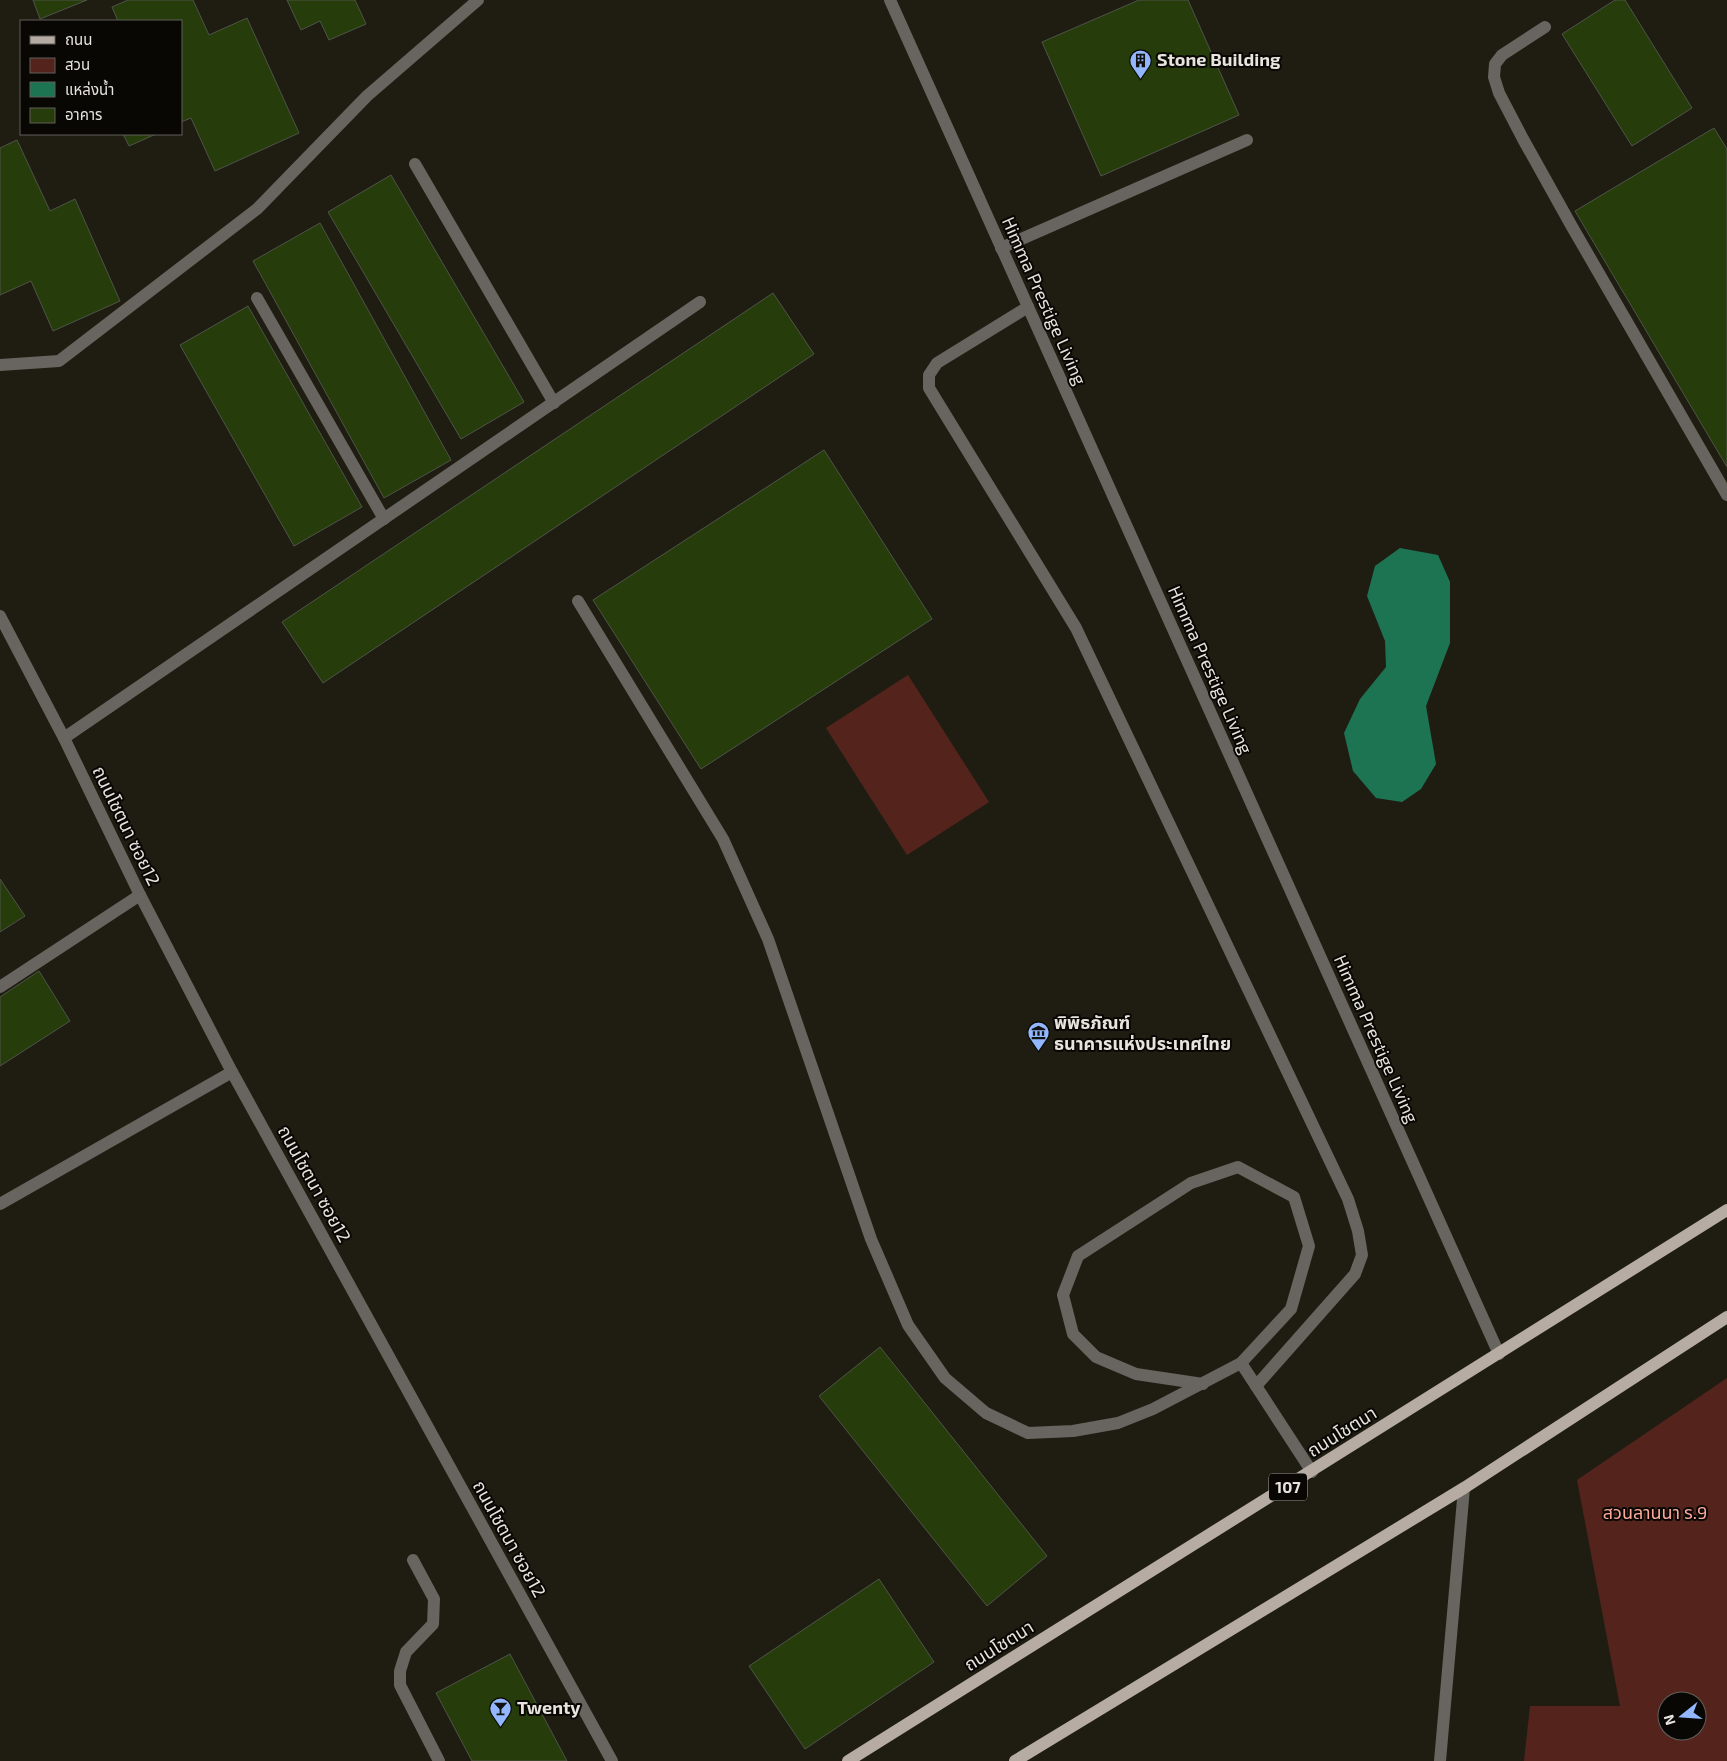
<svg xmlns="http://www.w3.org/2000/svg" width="1727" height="1761" viewBox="0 0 1727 1761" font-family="'Exo 2','Noto Sans Thai',sans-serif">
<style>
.green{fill:#54241c;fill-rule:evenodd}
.water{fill:#1c7453}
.building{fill:#263c0b;stroke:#4e5549}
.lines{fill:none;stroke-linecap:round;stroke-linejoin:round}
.service{stroke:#68645f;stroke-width:12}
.minor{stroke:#68645f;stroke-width:12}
.primary{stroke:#b6aca3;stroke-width:12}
.labels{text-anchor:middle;stroke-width:4;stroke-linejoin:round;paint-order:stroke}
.shield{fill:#080704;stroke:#a3a29c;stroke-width:1}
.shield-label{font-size:16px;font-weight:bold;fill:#e6e4dd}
.poi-label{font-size:18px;font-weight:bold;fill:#e6e4dd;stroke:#080704;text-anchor:start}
.street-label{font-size:18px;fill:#e6e4dd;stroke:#080704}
.park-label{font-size:18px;fill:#fca99a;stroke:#080704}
</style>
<rect width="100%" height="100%" fill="#1f1d12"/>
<g class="green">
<polygon points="908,675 989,802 907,855 826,728"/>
<path d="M 1727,1378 L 1727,1761 L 1524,1761 L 1530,1706 L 1620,1706 L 1577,1480 ZM 1667,1701 L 1697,1701 L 1697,1731 L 1667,1731 Z"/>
</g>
<polygon class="water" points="1400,548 1438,555 1450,582 1450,643 1426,706 1436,764 1421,789 1402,802 1376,798 1353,771 1344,733 1360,699 1386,667 1385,641 1367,596 1375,566"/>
<g class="building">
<polygon points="33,0 87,0 40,19"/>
<polygon points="128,0 193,0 209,35 247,18 299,133 215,171 191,118 181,122 181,21 118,21 112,7"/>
<polygon points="287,0 355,0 366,24 329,40 320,21 301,30"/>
<polygon points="1139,0 1188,0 1239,115 1101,176 1042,42"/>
<polygon points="1615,0 1625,0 1692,108 1632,146 1562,34"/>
<polygon points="1714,128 1727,149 1727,467 1575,211"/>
<polygon points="123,134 156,134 129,146"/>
<polygon points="17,140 50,211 75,199 120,301 53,331 31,281 0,295 0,148"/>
<polygon points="391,175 524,402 461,439 328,212"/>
<polygon points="320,223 451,460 384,498 253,261"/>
<polygon points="773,293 814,354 323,683 282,622"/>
<polygon points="248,306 362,507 294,546 180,345"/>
<polygon points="824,450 932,619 701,769 593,600"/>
<polygon points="0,879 25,916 0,932"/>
<polygon points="39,971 70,1021 0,1066 0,997"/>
<polygon points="880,1347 1047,1556 987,1606 819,1396"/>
<polygon points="879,1579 934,1662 805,1749 749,1666"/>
<polygon points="510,1654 567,1761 472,1761 436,1693"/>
</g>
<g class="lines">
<g class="service">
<polyline points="1545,27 1502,55 1495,64 1494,77 1499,93 1523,139 1571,225 1727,495"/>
<polyline points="415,164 554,403"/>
<polyline points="1001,248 1247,140"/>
<polyline points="257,298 384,519"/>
<polyline points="1028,307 937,363 929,375 929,388 1076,628 1348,1199 1358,1231 1362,1255 1355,1274 1256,1386"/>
<polyline points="0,365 59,361 257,209 367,96 478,0"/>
<polyline points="578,601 723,839 768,939 871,1239 908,1325 945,1378 986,1413 1028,1433 1073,1431 1118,1423 1153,1409 1241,1363 1291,1309 1309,1246 1294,1197 1238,1167 1191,1183 1078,1256 1063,1295 1073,1334 1096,1357 1136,1374 1203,1384"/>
<polyline points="64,738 700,302"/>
<polyline points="1241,1363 1312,1472"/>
<polyline points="413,1560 434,1599 433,1624 406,1652 400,1671 400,1685 439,1761"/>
</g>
<g class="minor">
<polyline points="890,0 1499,1354"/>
<polyline points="0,616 64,738 140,895 232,1072 612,1761"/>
<polyline points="0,987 140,895"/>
<polyline points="0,1204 232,1072"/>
<polyline points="1440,1761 1464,1488"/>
</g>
<g class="primary">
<polyline points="848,1761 1727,1210"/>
<polyline points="1015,1761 1464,1488 1727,1317"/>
</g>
</g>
<defs>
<symbol id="building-pin" viewBox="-11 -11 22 30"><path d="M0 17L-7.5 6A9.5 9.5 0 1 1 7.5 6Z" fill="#92b7fd" stroke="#080704"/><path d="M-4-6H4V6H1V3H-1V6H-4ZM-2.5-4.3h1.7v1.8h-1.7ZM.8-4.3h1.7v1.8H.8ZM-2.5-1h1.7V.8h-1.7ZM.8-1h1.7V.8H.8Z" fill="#111"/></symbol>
<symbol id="museum-pin" viewBox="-11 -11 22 30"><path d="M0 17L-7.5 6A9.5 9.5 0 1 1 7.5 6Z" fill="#92b7fd" stroke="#080704"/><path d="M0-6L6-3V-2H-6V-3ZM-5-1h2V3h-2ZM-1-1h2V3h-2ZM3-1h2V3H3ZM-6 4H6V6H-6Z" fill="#111"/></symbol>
<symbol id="bar-pin" viewBox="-11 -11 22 30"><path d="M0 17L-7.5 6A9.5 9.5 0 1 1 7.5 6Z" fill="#92b7fd" stroke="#080704"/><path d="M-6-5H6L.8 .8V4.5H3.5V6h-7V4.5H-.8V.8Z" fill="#111"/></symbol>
</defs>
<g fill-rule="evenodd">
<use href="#building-pin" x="1128" y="48" width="25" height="34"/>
<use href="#museum-pin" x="1026" y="1020" width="25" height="34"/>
<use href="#bar-pin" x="488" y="1696" width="25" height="34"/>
</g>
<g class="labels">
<rect class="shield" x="1269" y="1473.5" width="38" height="27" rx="4"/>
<g class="shield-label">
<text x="1288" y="1493">107</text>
</g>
<g class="poi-label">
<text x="1157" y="66">Stone Building</text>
<text x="1054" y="1029">พิพิธภัณฑ์<tspan x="1054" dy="21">ธนาคารแห่งประเทศไทย</tspan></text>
<text x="517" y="1714">Twenty</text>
</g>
<g class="street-label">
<text transform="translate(1044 301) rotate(66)" y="6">Himma Prestige Living</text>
<text transform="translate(1210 670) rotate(66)" y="6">Himma Prestige Living</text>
<text transform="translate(126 826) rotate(64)" y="6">ถนนโชตนา ซอย12</text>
<text transform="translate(1376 1039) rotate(66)" y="6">Himma Prestige Living</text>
<text transform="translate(314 1184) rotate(61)" y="6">ถนนโชตนา ซอย12</text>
<text transform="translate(1342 1432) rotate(-32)" y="6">ถนนโชตนา</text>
<text transform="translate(509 1539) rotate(61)" y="6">ถนนโชตนา ซอย12</text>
<text transform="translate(999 1646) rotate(-32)" y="6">ถนนโชตนา</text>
</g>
<g class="park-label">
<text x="1655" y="1519">สวนลานนา ร.9</text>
</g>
</g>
<rect x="20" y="20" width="162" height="115" fill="#080704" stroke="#615f5b"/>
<rect x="30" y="36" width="25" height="8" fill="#b6aca3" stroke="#615f5b"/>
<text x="65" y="45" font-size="15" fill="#e6e4dd">ถนน</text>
<rect x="30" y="58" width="25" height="15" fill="#54241c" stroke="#615f5b"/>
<text x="65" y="70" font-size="15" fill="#e6e4dd">สวน</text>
<rect x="30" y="82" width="25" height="15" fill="#1c7453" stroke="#615f5b"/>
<text x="65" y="95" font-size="15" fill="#e6e4dd">แหล่งน้ำ</text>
<rect x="30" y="108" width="25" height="15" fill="#263c0b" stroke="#615f5b"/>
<text x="65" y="120" font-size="15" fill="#e6e4dd">อาคาร</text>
<g transform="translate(1682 1716) rotate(253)"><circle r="24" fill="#080704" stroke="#615f5b"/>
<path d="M0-4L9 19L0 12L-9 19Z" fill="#92b7fd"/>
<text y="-8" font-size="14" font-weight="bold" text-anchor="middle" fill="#e6e4dd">N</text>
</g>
</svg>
